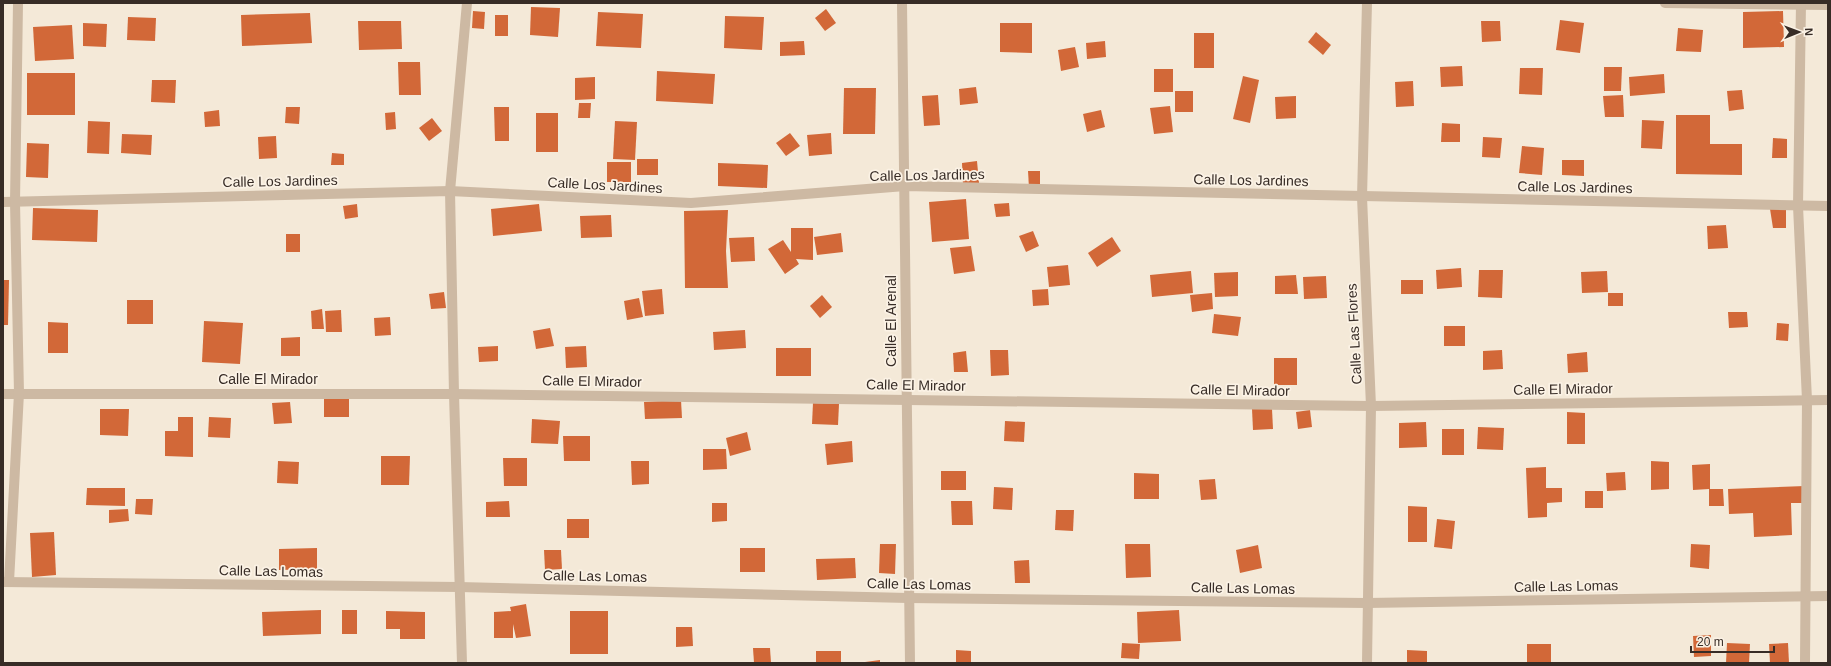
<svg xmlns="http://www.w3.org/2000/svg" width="1831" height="666" viewBox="0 0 1831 666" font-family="Arial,sans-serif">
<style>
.building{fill:#d26838}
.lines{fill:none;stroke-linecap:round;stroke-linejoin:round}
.street{stroke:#cdb9a3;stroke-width:10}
.labels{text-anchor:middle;stroke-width:3.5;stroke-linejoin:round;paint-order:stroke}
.street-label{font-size:14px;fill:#372c26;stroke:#fbf2e5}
</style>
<rect width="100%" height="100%" fill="#f4e9d8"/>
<g class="building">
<polygon points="531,7 560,8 558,37 530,35"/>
<polygon points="826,9 836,23 825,31 815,18"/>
<polygon points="473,11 485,12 484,29 472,28"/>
<polygon points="1783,11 1784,47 1743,48 1743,12"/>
<polygon points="598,12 643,14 641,48 596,46"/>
<polygon points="310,13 312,43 242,46 241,15"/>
<rect x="495" y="15" width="13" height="21"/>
<polygon points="725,16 764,17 762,50 724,48"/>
<polygon points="128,17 156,18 155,41 127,40"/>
<polygon points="1560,20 1584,23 1580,53 1556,50"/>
<polygon points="358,21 401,21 402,49 359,50"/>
<polygon points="1481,21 1500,21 1501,41 1482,42"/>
<polygon points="83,23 107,24 106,47 83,46"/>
<polygon points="1000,23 1032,23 1032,53 1000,52"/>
<polygon points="72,25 74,59 35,61 33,27"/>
<polygon points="1678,28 1703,30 1701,52 1676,51"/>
<polygon points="1316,32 1331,45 1323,55 1308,42"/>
<rect x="1194" y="33" width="20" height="35"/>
<polygon points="804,41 805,55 780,56 780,42"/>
<polygon points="1105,41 1106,57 1087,59 1086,43"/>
<polygon points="1075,47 1079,67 1061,71 1058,50"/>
<polygon points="398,62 420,62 421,95 399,95"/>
<polygon points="1462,66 1463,86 1441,87 1440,67"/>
<polygon points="1604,67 1622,67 1621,91 1604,91"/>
<polygon points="1520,68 1543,68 1542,95 1519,94"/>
<rect x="1154" y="69" width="19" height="23"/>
<polygon points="657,71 715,74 713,104 656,101"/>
<rect x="27" y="73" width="48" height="42"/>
<polygon points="1664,74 1665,93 1630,96 1629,77"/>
<polygon points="1243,76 1259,80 1250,123 1233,119"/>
<polygon points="595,77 595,99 575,100 575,78"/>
<polygon points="152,80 176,80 175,103 151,102"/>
<polygon points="1413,81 1414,106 1396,107 1395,82"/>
<polygon points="976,87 978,103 960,105 959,89"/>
<polygon points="844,88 876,88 875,134 843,134"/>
<polygon points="1742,90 1744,109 1729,111 1727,91"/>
<rect x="1175" y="91" width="18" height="21"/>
<polygon points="938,95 940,125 924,126 922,96"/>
<polygon points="1623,95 1624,117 1605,117 1603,96"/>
<polygon points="1296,96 1296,118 1276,119 1275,97"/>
<polygon points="579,103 591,103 590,118 578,118"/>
<polygon points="1170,106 1173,132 1154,134 1150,108"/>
<polygon points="286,107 300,107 299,124 285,123"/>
<polygon points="494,107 509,107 509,141 495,141"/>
<polygon points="219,110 220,126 205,127 204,112"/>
<polygon points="1101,110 1105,127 1087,132 1083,114"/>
<polygon points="395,112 396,129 386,130 385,113"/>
<rect x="536" y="113" width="22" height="39"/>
<polygon points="1676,115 1710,115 1710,144 1742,144 1742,175 1676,174"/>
<polygon points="432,118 442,131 429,141 419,128"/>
<polygon points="1642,120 1664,121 1662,149 1641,148"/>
<polygon points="88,121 110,122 109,154 87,153"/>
<polygon points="615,121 637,122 635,160 613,159"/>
<polygon points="1442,123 1460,124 1460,142 1441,142"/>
<polygon points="790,133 800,146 786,156 776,143"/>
<polygon points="831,133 832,154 809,156 807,135"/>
<polygon points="122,134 152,135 151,155 121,153"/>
<polygon points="276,136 277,158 259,159 258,137"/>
<polygon points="1483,137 1502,138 1500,158 1482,157"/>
<polygon points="1773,138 1787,139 1787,158 1772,158"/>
<polygon points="27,143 49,144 48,178 26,177"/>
<polygon points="1522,146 1544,148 1542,175 1519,173"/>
<polygon points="332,153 344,154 344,165 331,165"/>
<rect x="637" y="159" width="21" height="16"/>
<polygon points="1562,160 1584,160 1584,176 1562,175"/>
<polygon points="977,161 979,183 963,185 962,163"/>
<rect x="607" y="162" width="24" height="20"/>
<polygon points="718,163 768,165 767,188 718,186"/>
<polygon points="1028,171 1040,171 1040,187 1029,188"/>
<polygon points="966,199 969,239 932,242 929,202"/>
<polygon points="1009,203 1010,216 996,217 994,204"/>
<polygon points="357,204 358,217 345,219 343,206"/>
<polygon points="539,204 542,231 493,236 491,209"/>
<polygon points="33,208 98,210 97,242 32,240"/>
<polygon points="1786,208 1786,228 1773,228 1770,209"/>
<polygon points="728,210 726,251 728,288 685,288 684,211"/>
<polygon points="611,215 612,237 581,238 580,216"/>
<polygon points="1726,225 1728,248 1708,249 1707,226"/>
<polygon points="791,228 813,228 813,260 796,259 799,264 785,274 768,249 783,240 791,252"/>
<polygon points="1033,231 1039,246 1026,252 1019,236"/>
<polygon points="841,233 843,252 817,255 814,237"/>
<rect x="286" y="234" width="14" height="18"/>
<polygon points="754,237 755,261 731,262 729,238"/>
<polygon points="1112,237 1121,251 1097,267 1088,253"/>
<polygon points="971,246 975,271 954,274 950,248"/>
<polygon points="1068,265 1070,285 1049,287 1047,267"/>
<polygon points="1461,268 1462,287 1437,289 1436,270"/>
<polygon points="1479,270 1503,270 1502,298 1478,297"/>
<polygon points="1191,271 1193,293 1152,297 1150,275"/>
<polygon points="1607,271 1608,292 1582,293 1581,272"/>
<polygon points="1238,272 1238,296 1215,297 1214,273"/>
<polygon points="1296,275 1298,294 1275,294 1275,276"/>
<polygon points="1326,276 1327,298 1304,299 1303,277"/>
<polygon points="3,280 9,280 8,325 3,325"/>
<rect x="1401" y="280" width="22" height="14"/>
<polygon points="662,289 664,314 645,316 642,291"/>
<polygon points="1048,289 1049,305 1033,306 1032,290"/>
<polygon points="444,292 446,308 431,309 429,294"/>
<polygon points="1212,293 1213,309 1192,312 1190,295"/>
<rect x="1608" y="293" width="15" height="13"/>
<polygon points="822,295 832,307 820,318 810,306"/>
<polygon points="639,298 643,317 627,320 624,301"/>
<rect x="127" y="300" width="26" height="24"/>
<polygon points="322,309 324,329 312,329 311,311"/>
<polygon points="341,310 342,332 326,332 325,311"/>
<polygon points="1728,312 1747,312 1748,327 1729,328"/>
<polygon points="1214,314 1241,317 1238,336 1212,333"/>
<polygon points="390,317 391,335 375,336 374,318"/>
<polygon points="204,321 243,323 240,364 202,362"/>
<polygon points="48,322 68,323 68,353 48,353"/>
<polygon points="1777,323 1789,324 1788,341 1776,340"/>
<rect x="1444" y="326" width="21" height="20"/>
<polygon points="550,328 554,346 536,349 533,331"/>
<polygon points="745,330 746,348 714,350 713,332"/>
<polygon points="300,337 300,356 281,356 281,338"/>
<polygon points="498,346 498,361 479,362 478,347"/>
<polygon points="586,346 587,367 566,368 565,347"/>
<rect x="776" y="348" width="35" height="28"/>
<polygon points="990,350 1008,350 1009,375 991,376"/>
<polygon points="1502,350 1503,369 1483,370 1483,351"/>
<polygon points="966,351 968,372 954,372 953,353"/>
<polygon points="1587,352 1588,372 1568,373 1567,354"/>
<rect x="1274" y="358" width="23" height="27"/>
<rect x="324" y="397" width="25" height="20"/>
<polygon points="681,400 682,418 645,419 644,402"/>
<polygon points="290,402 292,423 274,424 272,403"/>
<polygon points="813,403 839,404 838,425 812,424"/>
<polygon points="100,409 129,409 128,436 100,435"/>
<polygon points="1252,409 1272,409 1273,429 1253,430"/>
<polygon points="1310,410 1312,427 1298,429 1296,412"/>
<polygon points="1567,412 1585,413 1585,444 1567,444"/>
<polygon points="178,417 193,417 193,457 165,456 165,431 178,431"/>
<polygon points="209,417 231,418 230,438 208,437"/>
<polygon points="532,419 560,421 558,444 531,443"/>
<polygon points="1005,421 1025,422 1024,442 1004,441"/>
<polygon points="1426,422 1427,447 1399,448 1399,423"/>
<polygon points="1478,427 1504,428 1503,450 1477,449"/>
<rect x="1442" y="429" width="22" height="26"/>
<polygon points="747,432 751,450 730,456 726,438"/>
<polygon points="563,436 590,436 590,461 564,461"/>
<polygon points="852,441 853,462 827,465 825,444"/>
<polygon points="703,449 726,449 727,469 703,470"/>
<polygon points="381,456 410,456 409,485 381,485"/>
<polygon points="503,458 527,458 527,486 504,486"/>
<polygon points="278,461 299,462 298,484 277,483"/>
<polygon points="631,461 649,461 649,484 632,485"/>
<polygon points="1651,461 1669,462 1669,489 1651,490"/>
<polygon points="1710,464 1710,489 1723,489 1724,506 1709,506 1709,489 1693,490 1692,465"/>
<polygon points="1546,467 1546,488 1562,488 1562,502 1547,503 1547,517 1528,518 1526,468"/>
<rect x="941" y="471" width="25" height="19"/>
<polygon points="1625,472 1626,490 1607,491 1606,473"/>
<polygon points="1134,473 1159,474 1159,499 1134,499"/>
<polygon points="1215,479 1217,499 1201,500 1199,480"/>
<polygon points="1805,486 1805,503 1791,503 1792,535 1754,537 1753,513 1729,514 1728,489"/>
<polygon points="994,487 1013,488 1012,510 993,509"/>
<polygon points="87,488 125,488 125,506 86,505"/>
<rect x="1585" y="491" width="18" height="17"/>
<polygon points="136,499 153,499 152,515 135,514"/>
<polygon points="509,501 510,517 486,517 486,502"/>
<polygon points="951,501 972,501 973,525 952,525"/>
<polygon points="712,503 727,503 727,521 712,522"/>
<polygon points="1408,506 1427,507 1427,542 1408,542"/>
<polygon points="128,509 129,521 109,523 109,510"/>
<polygon points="1056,510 1074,510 1073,531 1055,530"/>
<rect x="567" y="519" width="22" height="19"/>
<polygon points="1437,519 1455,521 1452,549 1434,547"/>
<polygon points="54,532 56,575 32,577 30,533"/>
<polygon points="880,544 896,544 895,574 879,573"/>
<polygon points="1125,544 1150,544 1151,577 1126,578"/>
<polygon points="1691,544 1710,545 1709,569 1690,567"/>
<polygon points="1258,545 1262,568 1240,573 1236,550"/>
<polygon points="317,548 317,569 279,570 279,549"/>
<rect x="740" y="548" width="25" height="24"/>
<polygon points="544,550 561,550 562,569 545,570"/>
<polygon points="855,558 856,578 817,580 816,559"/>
<polygon points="1029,560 1030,583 1015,583 1014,561"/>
<polygon points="526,604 531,636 516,638 513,624 513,638 494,638 494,612 511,611 510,607"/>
<polygon points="321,610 321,634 263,636 262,612"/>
<rect x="342" y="610" width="15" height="24"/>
<polygon points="1179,610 1181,641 1138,643 1137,612"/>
<polygon points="386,611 425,612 425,639 400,639 400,629 386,629"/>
<rect x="570" y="611" width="38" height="43"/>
<polygon points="676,627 692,627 693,646 676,647"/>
<polygon points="1711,635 1711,656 1694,657 1693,636"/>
<polygon points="1122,643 1140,644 1139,659 1121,658"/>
<polygon points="1727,643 1750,644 1749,663 1726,663"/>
<polygon points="1788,643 1789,663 1770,663 1769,644"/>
<polygon points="1527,644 1551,644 1551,662 1527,663"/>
<polygon points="753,648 770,648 771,663 754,663"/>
<polygon points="956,650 971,651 971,663 956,663"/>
<polygon points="1407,650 1427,651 1427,663 1407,663"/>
<rect x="816" y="651" width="25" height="12"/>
<polygon points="880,660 880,663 866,663 865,662"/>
</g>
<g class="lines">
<g class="street">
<polyline points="902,3 910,663"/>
<polyline points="1367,3 1362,197 1371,406 1367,663"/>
<polyline points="1665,3 1828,5"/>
<polyline points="1801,3 1798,206 1807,400 1805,663"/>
<polyline points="3,202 450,191 691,203 905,186 1828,206"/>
<polyline points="3,394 454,394 1371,406 1828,400"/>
<polyline points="3,582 459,587 908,598 1367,603 1828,596"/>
<polyline points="9,582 19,393 15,202 18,3"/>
<polyline points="462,663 454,394 450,191 467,3"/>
</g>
</g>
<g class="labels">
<g class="street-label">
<text transform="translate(927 175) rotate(-1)" y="5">Calle Los Jardines</text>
<text transform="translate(1251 180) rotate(1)" y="5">Calle Los Jardines</text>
<text transform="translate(280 181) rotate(-1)" y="5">Calle Los Jardines</text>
<text transform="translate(605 185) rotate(3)" y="5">Calle Los Jardines</text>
<text transform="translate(1575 187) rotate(1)" y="5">Calle Los Jardines</text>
<text transform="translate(891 321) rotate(-90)" y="5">Calle El Arenal</text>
<text transform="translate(1354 334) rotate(-93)" y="5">Calle Las Flores</text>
<text x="268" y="384">Calle El Mirador</text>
<text transform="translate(592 381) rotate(1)" y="5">Calle El Mirador</text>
<text transform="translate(916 385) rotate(1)" y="5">Calle El Mirador</text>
<text transform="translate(1563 389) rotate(-1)" y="5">Calle El Mirador</text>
<text transform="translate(1240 390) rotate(1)" y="5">Calle El Mirador</text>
<text transform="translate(271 571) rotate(1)" y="5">Calle Las Lomas</text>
<text transform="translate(595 576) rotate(1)" y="5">Calle Las Lomas</text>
<text transform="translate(919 584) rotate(1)" y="5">Calle Las Lomas</text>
<text transform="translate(1566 586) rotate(-1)" y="5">Calle Las Lomas</text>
<text transform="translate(1243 588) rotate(1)" y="5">Calle Las Lomas</text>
</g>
</g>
<rect width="1831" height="666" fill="none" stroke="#372c26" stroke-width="8"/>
<g transform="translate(1799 32) rotate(89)" stroke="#fbf2e5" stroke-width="3" paint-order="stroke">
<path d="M0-3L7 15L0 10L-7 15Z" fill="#372c26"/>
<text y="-6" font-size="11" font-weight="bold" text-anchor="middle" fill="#372c26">N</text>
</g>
<path d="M1691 646v6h83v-6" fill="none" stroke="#372c26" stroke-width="2"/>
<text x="1697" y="646" font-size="12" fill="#372c26" stroke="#fbf2e5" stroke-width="3" paint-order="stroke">20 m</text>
</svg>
